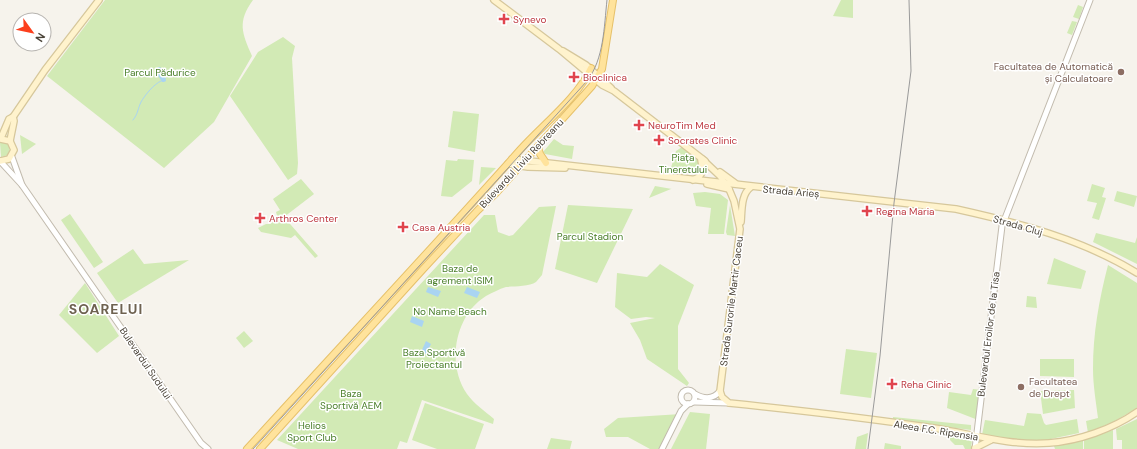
<svg xmlns="http://www.w3.org/2000/svg" width="1137" height="449" viewBox="0 0 1137 449" font-family="'DM Sans',sans-serif">
<style>
.green{fill:#d2eab5}
.water{fill:#a9d4f2}
.lines{fill:none;stroke-linecap:round;stroke-linejoin:round}
.stream{stroke:#a9d4f2;stroke-width:1}
.tertiary-casing{stroke:#c2bbae;stroke-width:7}
.secondary-casing{stroke:#d6c79b;stroke-width:8}
.primary-casing{stroke:#e6c16a;stroke-width:8}
.tertiary{stroke:#fff;stroke-width:5}
.secondary{stroke:#fff3cd;stroke-width:5.5}
.primary{stroke:#ffe39c;stroke-width:6}
.tram{stroke:#9a9a9a;stroke-width:1}
.health-dot{fill:#e0444e;stroke:#fff;stroke-width:1.5}
.education-dot{fill:#8d6e63;stroke:#fff;stroke-width:1.5}
.labels{text-anchor:middle;stroke-width:3;stroke-linejoin:round;paint-order:stroke}
.health-label{font-size:10px;fill:#be3a42;stroke:#fff;text-anchor:start}
.education-label{font-size:10px;fill:#785e54;stroke:#fff;text-anchor:end}
.park-label{font-size:10px;fill:#4a7f2a;stroke:#fff}
.street-label{font-size:10px;fill:#4b4439;stroke:#fff}
.district-label{font-size:14px;font-weight:bold;letter-spacing:1px;fill:#6e6250;stroke:#fff}
</style>
<rect width="100%" height="100%" fill="#f6f3ec"/>
<g class="green">
<path d="M 105,0 L 253,0 C 237,22 242,33 252,56 L 214,122 L 164,168 L 47,76 Z"/>
<polygon points="841,0 853,0 853,18 833,16"/>
<polygon points="1078,5 1083,7 1079,19 1073,17"/>
<polygon points="1072,21 1077,22 1072,35 1067,33"/>
<polygon points="283,37 295,46 292,58 298,163 297,174 288,180 230,96 258,52"/>
<polygon points="453,111 479,114 475,152 448,147"/>
<polygon points="20,135 36,144 22,154"/>
<polygon points="554,139 563,145 574,146 572,159 545,154 543,152"/>
<polygon points="4,142 9,145 10,152 8,155 1,157 0,143"/>
<polygon points="682,147 698,160 701,168 698,173 693,174 670,171 676,151"/>
<polygon points="458,159 474,160 472,181 452,197 441,196 446,160 457,161"/>
<polygon points="481,167 496,168 479,185"/>
<polygon points="301,179 314,194 284,217 318,256 315,258 295,235 291,238 261,232 258,228 266,224 270,224 278,219 276,212 280,210 273,199"/>
<polygon points="1092,184 1105,188 1102,197 1106,198 1099,220 1092,218 1097,203 1087,201"/>
<polygon points="655,186 672,189 671,189 649,198"/>
<polygon points="1117,191 1137,196 1134,207 1114,201"/>
<polygon points="705,192 720,194 728,200 724,234 708,234 711,208 696,206 693,193"/>
<polygon points="568,205 633,209 597,283 555,269"/>
<polygon points="730,205 735,236 727,235 726,232"/>
<path d="M 556,206 L 542,275 C 540,277 538,280 536,282 C 529,287 514,286 506,287 C 499,289 492,293 486,296 C 455,315 446,364 467,394 C 474,404 485,411 494,419 L 493,424 L 422,400 L 407,443 L 400,441 L 397,449 L 298,449 L 277,440 L 484,215 L 495,215 L 498,232 L 509,236 L 513,235 L 539,207 Z"/>
<polygon points="70,214 103,262 94,268 61,220"/>
<polygon points="1096,233 1135,243 1137,237 1137,264 1093,242"/>
<polygon points="133,249 144,264 189,260 118,303 97,273"/>
<polygon points="1054,258 1086,271 1081,289 1047,284"/>
<polygon points="660,264 694,285 678,326 678,369 689,383 687,386 647,359 640,340 630,323 655,318 646,317 631,319 615,307 617,273 647,277"/>
<path d="M 1108,265 L 1137,283 L 1137,408 L 1115,421 L 1088,433 L 1086,421 L 1098,418 C 1096,402 1093,385 1093,369 C 1093,333 1099,300 1108,265 Z"/>
<polygon points="85,283 119,336 97,353 59,315"/>
<polygon points="1027,296 1036,297 1037,308 1026,307"/>
<polygon points="244,331 253,341 244,348 236,338"/>
<polygon points="846,349 877,353 871,398 840,394"/>
<polygon points="1040,359 1074,359 1074,377 1040,376"/>
<polygon points="973,389 981,390 978,420 947,408 949,392 971,395"/>
<polygon points="1074,390 1075,408 1043,414 1040,391"/>
<polygon points="425,403 484,424 475,449 437,449 412,440"/>
<polygon points="690,412 710,414 706,449 671,449"/>
<polygon points="1027,413 1041,414 1044,423 1046,425 1077,419 1079,433 1046,440 1016,440 982,435 985,420 1024,426"/>
<polygon points="681,414 663,449 650,449 628,437 606,437 604,429 618,418"/>
<polygon points="893,417 971,425 971,430 893,420"/>
<polygon points="1137,419 1137,449 1122,449 1122,440 1117,440 1116,429"/>
<polygon points="1113,430 1113,449 1084,449 1084,439"/>
<polygon points="868,433 866,449 855,449 857,437"/>
<polygon points="950,435 972,439 971,449 965,449 963,445 955,445 950,440"/>
<polygon points="551,438 572,441 570,449 547,449"/>
<polygon points="1083,440 1083,449 1055,449 1054,446"/>
<polygon points="885,443 901,446 901,449 884,449"/>
</g>
<g class="water">
<polygon points="158,67 160,67 165,73 166,81 164,82 162,82 156,72"/>
<polygon points="428,287 441,291 438,297 426,292"/>
<polygon points="467,287 480,292 477,298 464,293"/>
<polygon points="412,316 424,321 422,327 410,322"/>
<polygon points="426,341 431,344 426,354 421,352"/>
</g>
<g class="lines">
<path class="stream" d="M 133,120 C 138,114 138,108 141,102 C 145,95 154,84 161,81"/>
<defs>
<g id="tertiary">
<polyline points="12,157 22,185"/>
<polyline points="0,161 22,185 201,443 208,449"/>
<circle cx="688" cy="397" r="7"/>
<path d="M 695,394 C 704,399 713,400 720,391"/>
<polyline points="694,402 729,403"/>
<polyline points="662,449 681,411 688,404"/>
<polyline points="975,449 1002,226 1090,0"/>
</g>
<g id="secondary">
<polyline points="494,0 559,49 602,85 614,91 705,161"/>
<polyline points="563,51 586,65 611,88"/>
<polyline points="1,138 9,119 13,117 45,70 99,0"/>
<polyline points="0,139 10,141 14,150 9,159 0,161"/>
<polyline points="10,141 14,121 13,117"/>
<path d="M 512,159 L 956,209 C 1019,223 1082,239 1137,273"/>
<path d="M 702,159 L 720,176 L 729,189 L 734,201 L 740,229 L 720,391 L 722,397 L 729,403 C 797,410 866,418 934,428 C 972,434 1010,446 1049,443 C 1078,441 1113,429 1137,412"/>
<polyline points="508,164 528,167 565,168"/>
<polyline points="720,172 735,183"/>
<polyline points="693,180 699,177 703,171 701,160"/>
<polyline points="707,184 729,189"/>
<path d="M 741,222 C 742,210 741,194 751,187"/>
<polyline points="975,448 991,440"/>
</g>
<g id="primary">
<polyline points="538,147 540,154 546,163"/>
<path d="M 247,449 C 338,349 430,251 520,150 C 541,126 578,98 591,68"/>
<polyline points="260,449 425,267 478,210 496,193 592,86 602,69 613,0"/>
</g>
</defs>
<use href="#tertiary" class="tertiary-casing"/>
<use href="#secondary" class="secondary-casing"/>
<use href="#primary" class="primary-casing"/>
<use href="#tertiary" class="tertiary"/>
<use href="#secondary" class="secondary"/>
<use href="#primary" class="primary"/>
<g class="tram">
<path d="M 253,449 L 587,81 C 604,59 604,27 607,0"/>
<polyline points="868,449 880,356 894,203 911,71 909,0"/>
</g>
</g>
<g class="health-dot">
<path d="M502 13h4v4h4v4h-4v4h-4v-4h-4v-4h4z"/>
<path d="M572 71h4v4h4v4h-4v4h-4v-4h-4v-4h4z"/>
<path d="M637 119h4v4h4v4h-4v4h-4v-4h-4v-4h4z"/>
<path d="M657 134h4v4h4v4h-4v4h-4v-4h-4v-4h4z"/>
<path d="M865 205h4v4h4v4h-4v4h-4v-4h-4v-4h4z"/>
<path d="M258 212h4v4h4v4h-4v4h-4v-4h-4v-4h4z"/>
<path d="M401 221h4v4h4v4h-4v4h-4v-4h-4v-4h4z"/>
<path d="M890 378h4v4h4v4h-4v4h-4v-4h-4v-4h4z"/>
</g>
<g class="education-dot">
<circle cx="1121" cy="72" r="4"/>
<circle cx="1021" cy="387" r="4"/>
</g>
<g class="labels">
<g class="health-label">
<text x="513" y="23">Synevo</text>
<text x="583" y="81">Bioclinica</text>
<text x="648" y="129">NeuroTim Med</text>
<text x="668" y="144">Socrates Clinic</text>
<text x="876" y="215">Regina Maria</text>
<text x="269" y="222">Arthros Center</text>
<text x="412" y="231">Casa Austria</text>
<text x="901" y="388">Reha Clinic</text>
</g>
<g class="education-label">
<text x="1113" y="70">Facultatea de Automatică<tspan x="1113" dy="12">și Calculatoare</tspan></text>
<text x="1029" y="385" text-anchor="start">Facultatea<tspan x="1029" dy="12">de Drept</tspan></text>
</g>
<g class="park-label">
<text x="160" y="76">Parcul Pădurice</text>
<text x="683" y="161">Piața<tspan x="683" dy="12">Tineretului</tspan></text>
<text x="590" y="240">Parcul Stadion</text>
<text x="460" y="272">Baza de<tspan x="460" dy="12">agrement ISIM</tspan></text>
<text x="450" y="315">No Name Beach</text>
<text x="434" y="356">Baza Sportivă<tspan x="434" dy="12">Proiectantul</tspan></text>
<text x="351" y="397">Baza<tspan x="351" dy="12">Sportivă AEM</tspan></text>
<text x="312" y="429">Helios<tspan x="312" dy="12">Sport Club</tspan></text>
</g>
<g class="street-label">
<text transform="translate(521 163) rotate(-47)" y="4">Bulevardul Liviu Rebreanu</text>
<text transform="translate(791 191) rotate(5)" y="4">Strada Arieș</text>
<text transform="translate(1018 225) rotate(16)" y="4">Strada Cluj</text>
<text transform="translate(731 301) rotate(-83)" y="4">Strada Surorile Martir Caceu</text>
<text transform="translate(988 334) rotate(-83)" y="4">Bulevardul Eroilor de la Tisa</text>
<text transform="translate(146 363) rotate(56)" y="4">Bulevardul Sudului</text>
<text transform="translate(936 430) rotate(9)" y="4">Aleea F.C. Ripensia</text>
</g>
<g class="district-label">
<text x="106" y="314">SOARELUI</text>
</g>
</g>
<g transform="translate(32 32) rotate(123)"><circle r="19" fill="#ffffff" stroke="#b7b4b0"/>
<path d="M0-3L7 15L0 10L-7 15Z" fill="#fc3f1d"/>
<text y="-6" font-size="11" font-weight="bold" text-anchor="middle" fill="#4b4439">N</text>
</g>
</svg>
